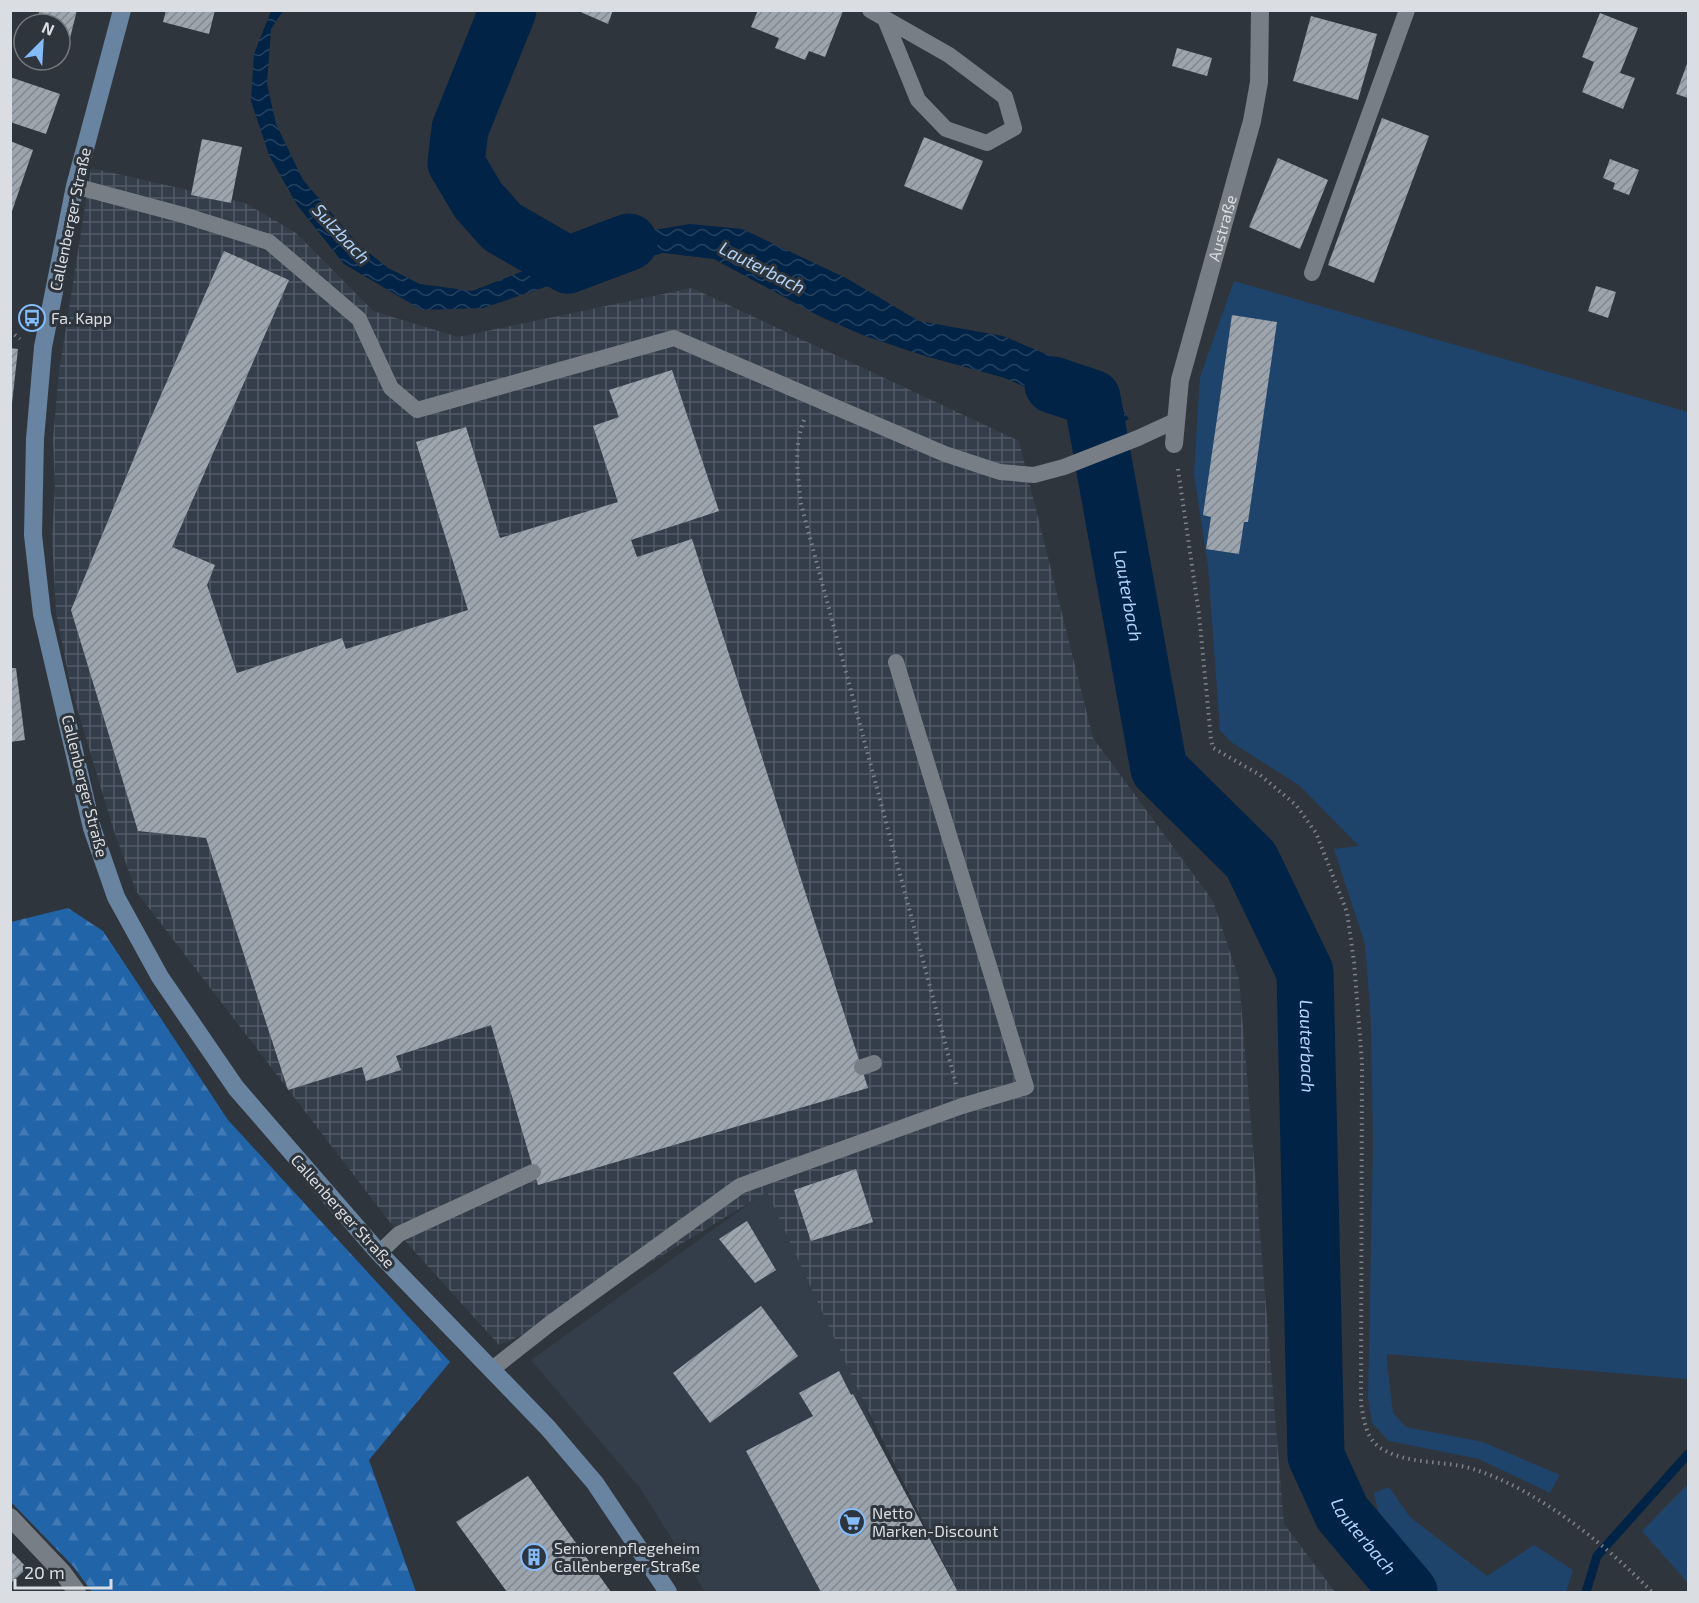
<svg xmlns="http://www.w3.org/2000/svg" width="1699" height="1603" viewBox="0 0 1699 1603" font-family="'Exo 2',sans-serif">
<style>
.built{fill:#343e4b}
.industrial{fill:url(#industrial-grid)}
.grass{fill:#1f446c}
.forest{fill:url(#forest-firs)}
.water{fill:url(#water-waves)}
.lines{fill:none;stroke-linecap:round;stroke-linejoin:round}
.stream{stroke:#002346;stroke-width:9}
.river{stroke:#002346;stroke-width:57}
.building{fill:url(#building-hatch)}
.path{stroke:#7e8389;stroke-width:4;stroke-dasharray:1.5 4.5;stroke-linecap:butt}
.lane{stroke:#777e86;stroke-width:16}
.street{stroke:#777e86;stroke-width:18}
.secondary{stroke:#6984a1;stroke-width:18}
.labels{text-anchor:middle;stroke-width:6;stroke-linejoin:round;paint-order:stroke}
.street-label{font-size:16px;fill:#dadee2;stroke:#2f353c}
.poi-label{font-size:16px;fill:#dadee2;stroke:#2f353c;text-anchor:start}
.water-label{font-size:18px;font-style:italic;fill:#b2d3f8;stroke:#2f353c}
</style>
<defs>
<pattern id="industrial-grid" width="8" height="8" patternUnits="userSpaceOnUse" patternTransform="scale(1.5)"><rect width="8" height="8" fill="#343e4b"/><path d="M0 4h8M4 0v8" fill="none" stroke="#515965"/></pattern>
<pattern id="forest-firs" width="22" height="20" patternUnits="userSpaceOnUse" patternTransform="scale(1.5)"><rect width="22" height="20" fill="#2164a8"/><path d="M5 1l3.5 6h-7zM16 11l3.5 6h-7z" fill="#417ab4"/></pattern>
<pattern id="water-waves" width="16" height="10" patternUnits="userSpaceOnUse" patternTransform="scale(1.5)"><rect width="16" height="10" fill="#002346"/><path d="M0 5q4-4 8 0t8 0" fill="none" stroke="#254260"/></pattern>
<pattern id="building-hatch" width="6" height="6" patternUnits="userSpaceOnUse" patternTransform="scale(1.5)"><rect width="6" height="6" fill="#9ca4ad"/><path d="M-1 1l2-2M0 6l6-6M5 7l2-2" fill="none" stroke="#81878e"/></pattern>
</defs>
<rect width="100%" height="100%" fill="#2f353c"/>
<polygon class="built" points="767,1191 860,1394 937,1592 705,1592 640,1488 531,1360"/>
<polygon class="industrial" points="91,168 245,203 296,233 373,311 458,337 692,288 1019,441 1093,738 1213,901 1239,979 1284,1524 1335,1592 958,1592 860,1394 767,1192 552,1322 499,1345 399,1234 136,891 113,828 71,688 56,613 52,537 55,486 53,439 59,372"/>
<g class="grass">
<polygon points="1234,281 1688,412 1688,1379 1387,1354 1387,1364 1393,1413 1406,1427 1483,1442 1560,1475 1550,1493 1479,1459 1389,1441 1372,1423 1368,1397 1373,1144 1371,1022 1365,944 1334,849 1359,846 1299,785 1231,742 1220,730 1208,566 1194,474 1200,377"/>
<polygon points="1688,1484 1688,1583 1642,1531"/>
<polygon points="1389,1487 1410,1517 1487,1576 1534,1545 1573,1570 1566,1592 1434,1592 1385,1541 1374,1493"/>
</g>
<polygon class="forest" points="68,908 103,931 228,1120 450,1362 369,1460 416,1592 92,1592 73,1566 11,1502 11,922"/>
<g class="water">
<polygon points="271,11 283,11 271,29 267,84 276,124 303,180 358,244 388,268 420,284 472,291 611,237 690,224 742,229 846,278 919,321 1003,336 1065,362 1101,381 1129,419 1094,437 1052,399 1005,378 925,356 865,336 819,316 714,259 663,253 590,272 483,308 422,310 344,264 297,205 269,155 251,101 254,54"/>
<polygon points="1225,814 1266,850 1292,888 1296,912 1258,905 1218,844 1202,827"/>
<polygon points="1327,1360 1333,1454 1306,1483 1302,1392"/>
</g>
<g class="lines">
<polyline class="stream" points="1586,1592 1597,1556 1688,1454"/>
<g class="river">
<polyline points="508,10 460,129 456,163 478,200 502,227 568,265 629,242"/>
<path id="s1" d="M 1053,385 L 1092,398 L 1159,769 L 1251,860 L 1305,972 L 1316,1456 L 1342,1513 L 1409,1592"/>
</g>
</g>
<g class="building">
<polygon points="40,10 77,10 70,38 60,36 60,24 36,24"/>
<polygon points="166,10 215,10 209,34 163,22"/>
<polygon points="576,10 613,10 608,24"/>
<polygon points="758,10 842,10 843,11 825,57 809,51 805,60 775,48 779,38 751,27"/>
<polygon points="1600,13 1638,28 1620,73 1635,78 1623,109 1582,92 1594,62 1582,57"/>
<polygon points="1311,16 1377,34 1358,100 1293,81"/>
<polygon points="1177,48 1212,58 1207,76 1172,66"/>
<polygon points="1688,61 1688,98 1676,94"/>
<polygon points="10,77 60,94 46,134 10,122"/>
<polygon points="1382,118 1429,136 1374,283 1328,265"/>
<polygon points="924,137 983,161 962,210 904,186"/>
<polygon points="202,139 242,147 231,203 191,195"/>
<polygon points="10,141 33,150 11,214 10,214"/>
<polygon points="1278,158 1328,180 1300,249 1249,227"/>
<polygon points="1610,159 1639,170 1629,195 1613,189 1615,183 1603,178"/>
<polygon points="224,251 289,280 172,547 215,565 207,585 237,673 342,638 346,649 468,610 416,442 466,427 500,538 618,502 593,426 619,417 609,390 672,370 719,511 631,540 637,557 692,539 868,1088 538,1185 491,1025 396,1056 401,1070 366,1081 362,1067 288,1090 206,838 138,831 71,610 146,429"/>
<polygon points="1596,286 1616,292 1608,318 1588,311"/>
<polygon points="1232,315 1277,322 1248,522 1244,522 1239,554 1206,549 1211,517 1203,515"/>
<polygon points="10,348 18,349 12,403 10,403"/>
<polygon points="10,668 16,668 25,740 10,742"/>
<polygon points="856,1169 873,1222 811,1241 794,1190"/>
<polygon points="747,1221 776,1270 755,1283 719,1239"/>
<polygon points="761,1306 798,1356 710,1423 673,1373"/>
<polygon points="839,1371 851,1395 853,1394 958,1592 821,1592 746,1451 813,1416 799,1393"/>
<polygon points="528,1476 611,1592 507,1592 456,1522"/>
<polygon points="10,1550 27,1568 10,1584"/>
</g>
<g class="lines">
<g class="path">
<polyline points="10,331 20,339"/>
<path d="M 804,420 C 793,447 798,476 801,504 L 956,1084"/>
<path d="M 1178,469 L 1199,614 L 1211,739 L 1213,748 L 1260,775 L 1296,805 L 1316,833 L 1347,912 L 1354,962 L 1362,1062 L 1361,1403 C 1364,1421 1366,1441 1384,1450 C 1411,1465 1444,1460 1473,1469 C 1537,1489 1605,1544 1652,1592"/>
</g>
<g class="lane">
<polyline points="870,10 949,55 1005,97 1014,128 987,143 946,129 918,100 885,19"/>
<polyline points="75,186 183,215 269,242 359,319 391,388 417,410 674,338 945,454 1000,472 1034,475 1064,467 1138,438 1175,421"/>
<polyline points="1312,273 1407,10"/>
<polyline points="862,1067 874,1063"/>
<polyline points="379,1253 399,1234 533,1172"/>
<polyline points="491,1370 552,1322 740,1186 962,1106 1026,1087 896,662"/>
</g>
<g class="street">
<path id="s2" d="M 1174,444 L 1180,380 L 1252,121 L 1259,82 L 1260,10"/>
<polyline points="10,1517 63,1573 77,1592"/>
</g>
<polyline class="secondary" points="122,10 75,186 43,347 35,439 33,535 42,614 92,828 116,897 160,977 236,1088 379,1253 548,1428 595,1483 668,1592"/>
</g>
<defs>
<symbol id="bus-ring" viewBox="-11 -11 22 22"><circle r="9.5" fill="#2f353c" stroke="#84bcfb" stroke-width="1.5"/><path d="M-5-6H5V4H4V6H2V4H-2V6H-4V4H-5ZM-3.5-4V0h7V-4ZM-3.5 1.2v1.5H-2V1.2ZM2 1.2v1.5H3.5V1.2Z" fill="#84bcfb"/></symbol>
<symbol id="supermarket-ring" viewBox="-11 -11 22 22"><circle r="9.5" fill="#2f353c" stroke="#84bcfb" stroke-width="1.5"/><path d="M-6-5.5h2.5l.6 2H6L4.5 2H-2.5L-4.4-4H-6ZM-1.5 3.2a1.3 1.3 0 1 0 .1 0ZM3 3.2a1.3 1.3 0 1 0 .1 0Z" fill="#84bcfb"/></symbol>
<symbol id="building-ring" viewBox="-11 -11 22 22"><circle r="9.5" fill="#2f353c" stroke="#84bcfb" stroke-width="1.5"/><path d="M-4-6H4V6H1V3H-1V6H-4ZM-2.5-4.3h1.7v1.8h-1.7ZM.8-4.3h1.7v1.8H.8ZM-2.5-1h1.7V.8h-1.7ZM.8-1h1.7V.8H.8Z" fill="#84bcfb"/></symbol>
</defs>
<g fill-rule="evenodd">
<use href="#bus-ring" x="17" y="303" width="30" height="30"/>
<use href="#supermarket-ring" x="837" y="1507" width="30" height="30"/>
<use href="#building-ring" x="519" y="1542" width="30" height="30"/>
</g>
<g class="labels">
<g class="street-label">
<text transform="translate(70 219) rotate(-78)" y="6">Callenberger Straße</text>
<text dy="6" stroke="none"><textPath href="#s2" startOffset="222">Austraße</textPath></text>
<text transform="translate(85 786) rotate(76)" y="6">Callenberger Straße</text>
<text transform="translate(343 1211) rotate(48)" y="6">Callenberger Straße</text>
</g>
<g class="poi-label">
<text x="51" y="324">Fa. Kapp</text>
<text x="872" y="1519">Netto<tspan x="872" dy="18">Marken-Discount</tspan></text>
<text x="554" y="1554">Seniorenpflegeheim<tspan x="554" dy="18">Callenberger Straße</tspan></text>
</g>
<g class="water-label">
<text transform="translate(341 234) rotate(47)" y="6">Sulzbach</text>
<text transform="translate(762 268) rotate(27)" y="6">Lauterbach</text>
<text dy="6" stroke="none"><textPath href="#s1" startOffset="242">Lauterbach</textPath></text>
<text dy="6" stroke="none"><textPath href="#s1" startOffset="746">Lauterbach</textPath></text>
<text dy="6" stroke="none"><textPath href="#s1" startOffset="1250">Lauterbach</textPath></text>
</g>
</g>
<rect width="1699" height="1603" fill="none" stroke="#dadee2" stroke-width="24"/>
<g transform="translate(42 42) rotate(24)"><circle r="28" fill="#2f353c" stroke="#73797e" stroke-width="1.5"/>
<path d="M0-4.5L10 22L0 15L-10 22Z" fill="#84bcfb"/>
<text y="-9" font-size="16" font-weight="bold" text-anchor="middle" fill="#dadee2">N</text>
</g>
<path d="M15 1579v9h96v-9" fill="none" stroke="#dadee2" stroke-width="3"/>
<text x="24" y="1579" font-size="18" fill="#dadee2" stroke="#2f353c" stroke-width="4.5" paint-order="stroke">20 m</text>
</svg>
